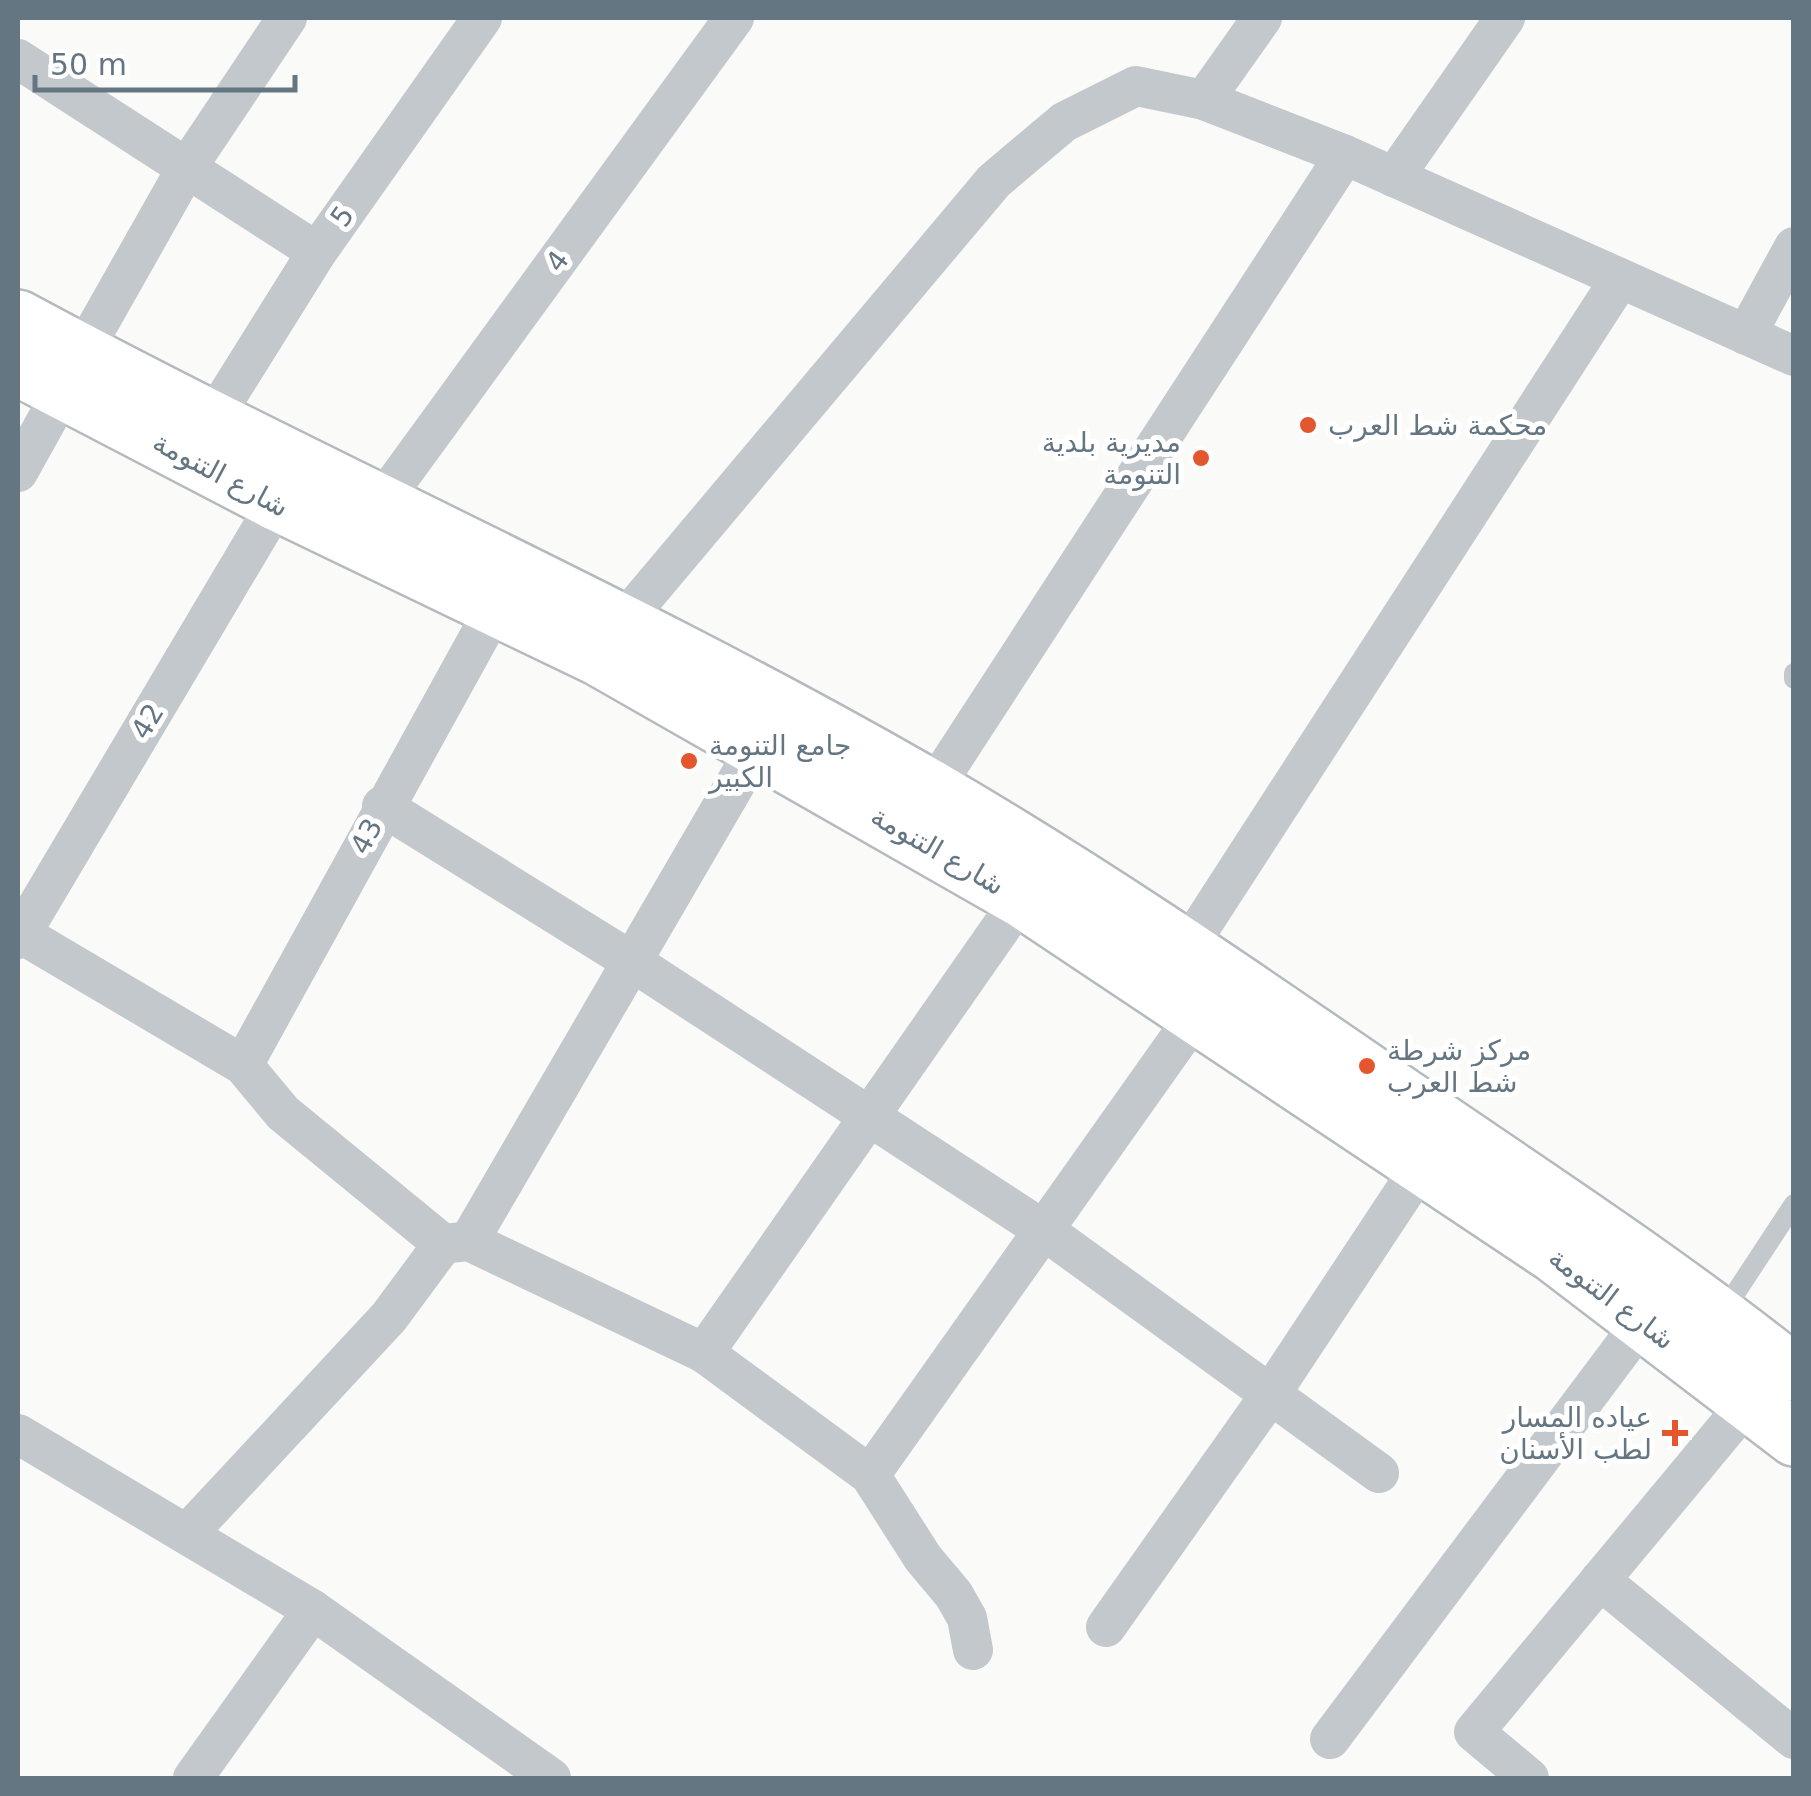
<svg xmlns="http://www.w3.org/2000/svg" width="1811" height="1796" viewBox="0 0 1811 1796" font-family="'DejaVu Sans','Noto Sans Arabic',sans-serif">
<style>
.lines{fill:none;stroke-linecap:round;stroke-linejoin:round}
.primary-casing{stroke:#b5babe;stroke-width:60}
.lane{stroke:#c3c8cc;stroke-width:20}
.street{stroke:#c3c8cc;stroke-width:40}
.primary{stroke:#fff;stroke-width:55}
.poi-dot{fill:#e4572e;stroke:#fff;stroke-width:4}
.labels{text-anchor:middle;stroke-width:10;stroke-linejoin:round;paint-order:stroke}
.street-label{font-size:28px;fill:#657683;stroke:#fff}
.poi-label{font-size:28px;fill:#657683;stroke:#fff;text-anchor:start}
</style>
<rect width="100%" height="100%" fill="#fafaf8"/>
<g class="lines">
<defs>
<g id="primary">
<path d="M 18,318 C 320,481 636,617 933,789 C 1098,885 1255,994 1412,1102 C 1541,1190 1672,1275 1794,1373"/>
<polyline points="18,368 277,503 599,658 1021,899 1553,1254 1794,1438"/>
</g>
</defs>
<use href="#primary" class="primary-casing"/>
<g class="lane">
<polyline points="1794,673 1794,679"/>
<polyline points="1721,1315 1794,1204"/>
</g>
<g class="street">
<polyline points="18,59 317,252"/>
<polyline points="1204,100 1262,18"/>
<polyline points="1394,177 1505,18"/>
<polyline points="1746,335 1794,247"/>
<polyline points="82,353 186,169 287,18"/>
<polyline points="212,420 317,252 482,18"/>
<polyline points="18,472 63,391"/>
<polyline points="380,504 734,18"/>
<polyline points="623,622 994,181 1064,122 1136,86 1204,100 1345,155 1794,356"/>
<polyline points="933,789 1345,155"/>
<polyline points="382,806 631,961 1045,1231 1379,1473"/>
<polyline points="18,932 243,1065 283,1113 443,1244"/>
<polyline points="18,939 277,503"/>
<polyline points="1187,948 1620,279"/>
<polyline points="243,1065 494,610"/>
<polyline points="469,1241 758,745"/>
<polyline points="704,1353 1021,899"/>
<polyline points="18,1434 313,1610 551,1778"/>
<polyline points="870,1475 1196,1015"/>
<polyline points="187,1534 389,1317 443,1244 469,1241 704,1353 870,1475 923,1558 954,1595 967,1618 973,1650"/>
<polyline points="1600,1580 1794,1739"/>
<polyline points="1106,1627 1270,1395 1422,1165"/>
<polyline points="1330,1739 1643,1321"/>
<polyline points="193,1778 313,1610"/>
<polyline points="1529,1778 1474,1732 1749,1401"/>
</g>
<use href="#primary" class="primary"/>
</g>
<g class="poi-dot">
<circle cx="1308" cy="425" r="10"/>
<circle cx="1201" cy="458" r="10"/>
<circle cx="689" cy="761" r="10"/>
<circle cx="1367" cy="1066" r="10"/>
<path d="M1670 1418h10v10h10v10h-10v10h-10v-10h-10v-10h10z"/>
</g>
<g class="labels">
<g class="street-label">
<text transform="translate(342 216) rotate(-55)" y="10">5</text>
<text transform="translate(557 261) rotate(-54)" y="10">4</text>
<text transform="translate(221 474) rotate(28)" y="10">شارع التنومة</text>
<text transform="translate(147 721) rotate(-59)" y="10">42</text>
<text transform="translate(366 836) rotate(-62)" y="10">43</text>
<text transform="translate(938 850) rotate(30)" y="10">شارع التنومة</text>
<text transform="translate(1612 1298) rotate(37)" y="10">شارع التنومة</text>
</g>
<g class="poi-label">
<text x="1328" y="435">محكمة شط العرب</text>
<text x="1181" y="452" text-anchor="end">مديرية بلدية<tspan x="1181" dy="32">التنومة</tspan></text>
<text x="709" y="755">جامع التنومة<tspan x="709" dy="32">الكبير</tspan></text>
<text x="1387" y="1060">مركز شرطة<tspan x="1387" dy="32">شط العرب</tspan></text>
<text x="1652" y="1427" text-anchor="end">عياده المسار<tspan x="1652" dy="32">لطب الأسنان</tspan></text>
</g>
</g>
<rect width="1811" height="1796" fill="none" stroke="#657683" stroke-width="40"/>
<path d="M35 75v15h260v-15" fill="none" stroke="#657683" stroke-width="5"/>
<text x="50" y="75" font-size="30" fill="#657683" stroke="#ffffff" stroke-width="8" paint-order="stroke">50 m</text>
</svg>
